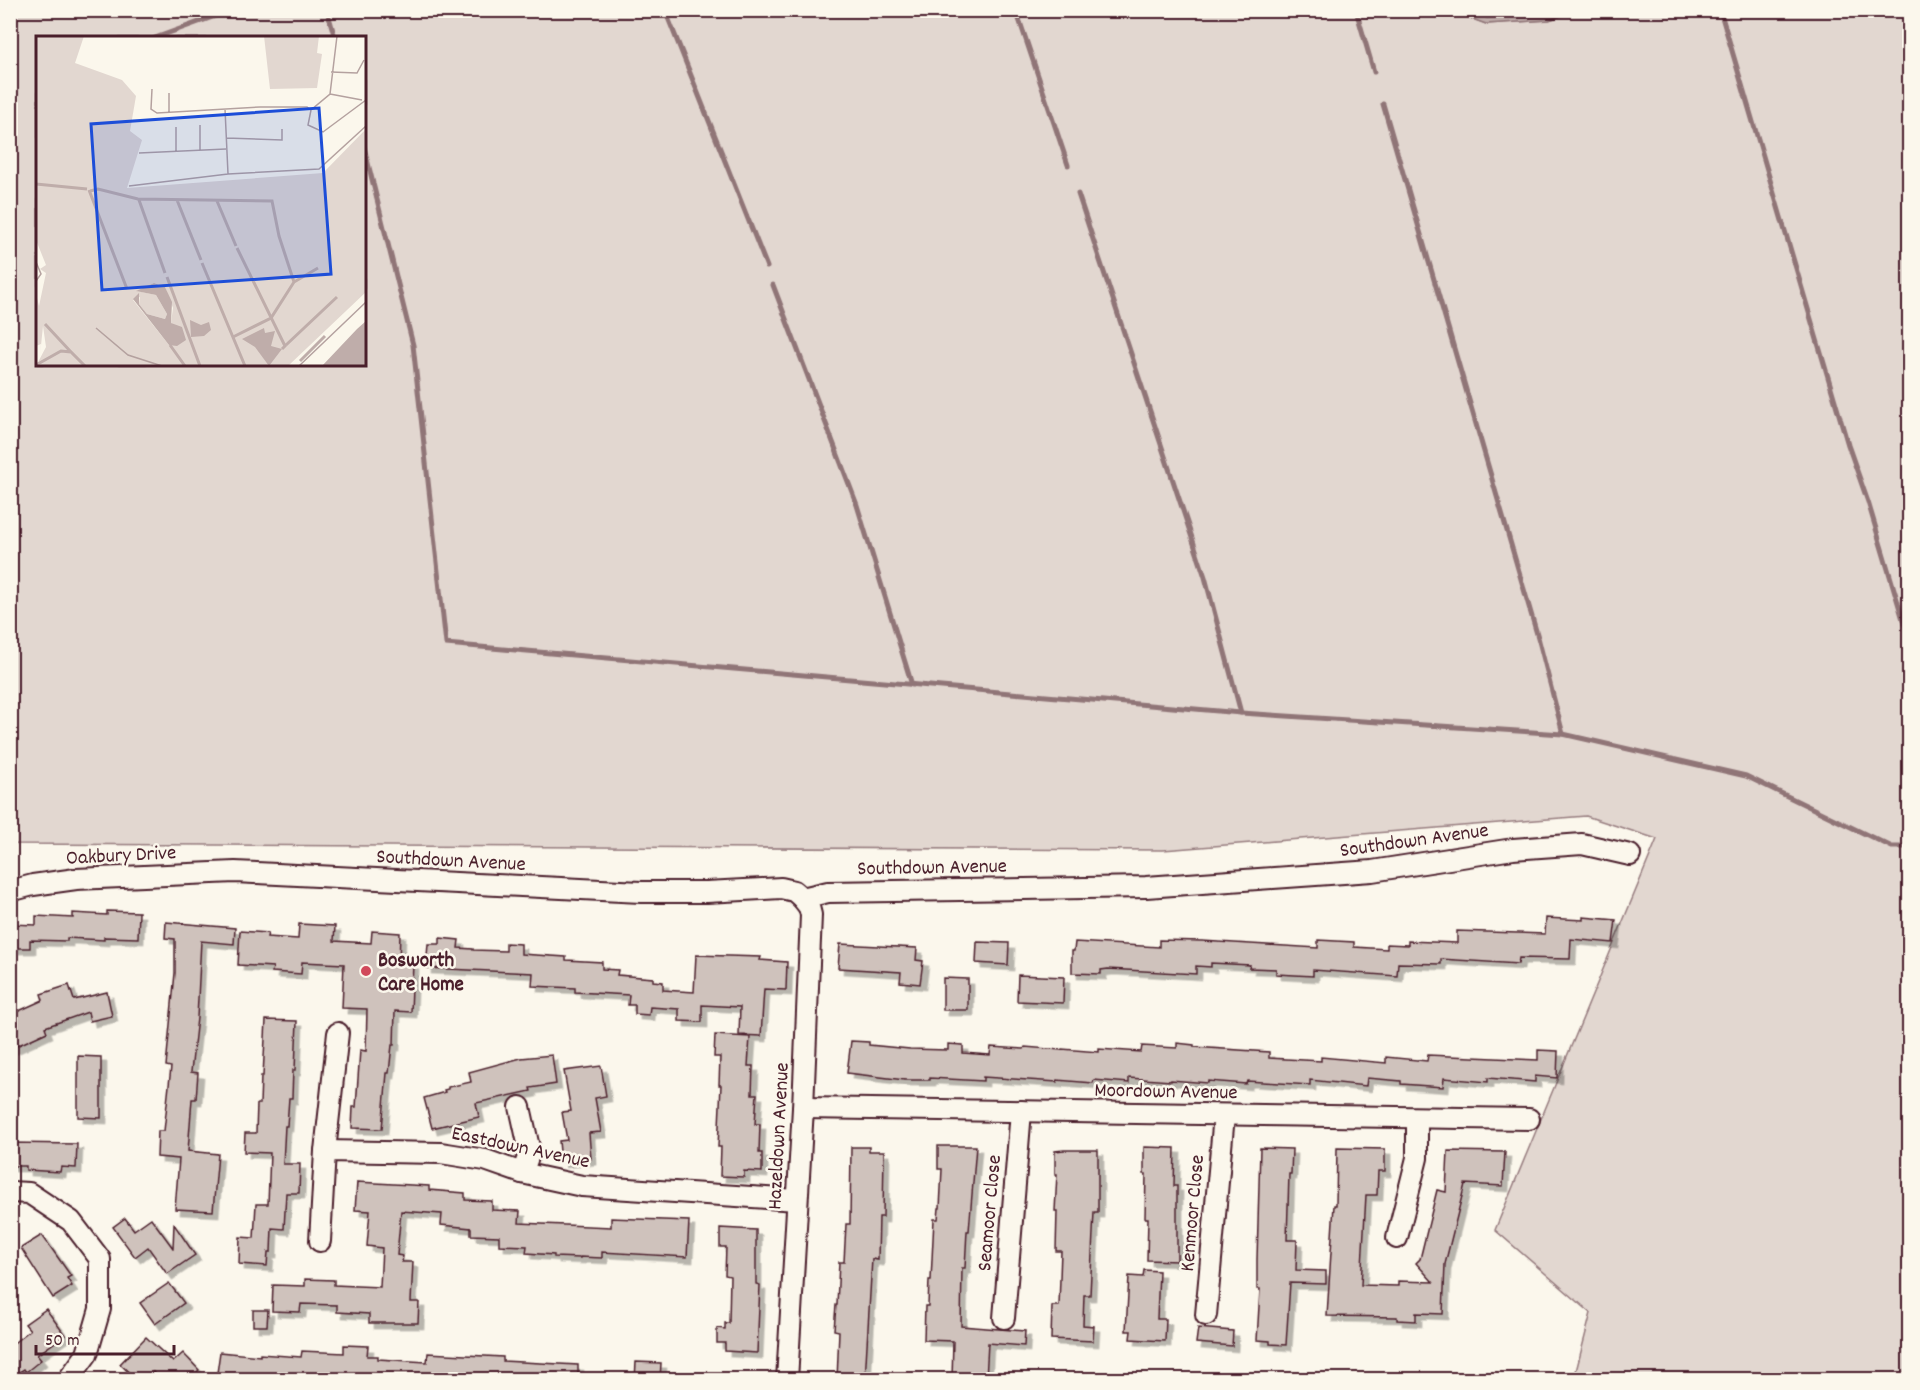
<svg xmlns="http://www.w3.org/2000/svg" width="1920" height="1390" viewBox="0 0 1920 1390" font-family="Dekko,sans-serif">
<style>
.green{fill:#e2d7d0;stroke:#967b7e;stroke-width:1.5;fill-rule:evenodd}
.water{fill:#bfadaa;stroke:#907477;stroke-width:1.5}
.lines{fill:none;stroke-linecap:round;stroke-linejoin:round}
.shore{stroke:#79585e;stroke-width:1.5}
.stream{stroke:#907477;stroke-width:5}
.building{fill:#cfc2bc;stroke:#4a1f2b;stroke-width:1.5;filter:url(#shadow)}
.minor-casing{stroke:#4a1f2b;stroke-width:24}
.minor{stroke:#fbf7ec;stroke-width:20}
.poi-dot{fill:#d1495b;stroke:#fbf7ec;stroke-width:2}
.labels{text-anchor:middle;stroke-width:5;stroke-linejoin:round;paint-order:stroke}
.street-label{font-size:21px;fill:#4a1f2b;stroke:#fbf7ec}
.poi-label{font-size:21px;font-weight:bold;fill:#4a1f2b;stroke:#fbf7ec;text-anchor:start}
.inset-river{fill:none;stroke:#bfadaa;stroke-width:3}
.inset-road{fill:none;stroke:#b4a19f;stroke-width:1.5}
.view{fill:#1d4ed8;fill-opacity:0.15;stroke:#1d4ed8;stroke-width:3}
.inset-edge{fill:none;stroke:#4a1f2b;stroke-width:3}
</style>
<defs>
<filter id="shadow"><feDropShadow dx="5.5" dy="5.5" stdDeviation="0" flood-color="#0004"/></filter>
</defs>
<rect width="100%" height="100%" fill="#fbf7ec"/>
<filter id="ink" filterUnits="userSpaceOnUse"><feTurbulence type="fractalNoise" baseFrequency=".0167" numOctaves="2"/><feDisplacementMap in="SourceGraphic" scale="12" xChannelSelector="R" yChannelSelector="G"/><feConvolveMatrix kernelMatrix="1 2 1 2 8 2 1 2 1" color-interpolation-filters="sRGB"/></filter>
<g filter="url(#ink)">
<path class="green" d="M 1450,10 L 1486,24 L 1549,20 L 1577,10 L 1909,11 L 1909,1379 L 1574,1379 L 1591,1313 L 1495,1230 L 1657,839 L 1586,816 L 1163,850 L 11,844 L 11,11 ZM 38,38 L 364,38 L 364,364 L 38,364 Z"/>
<polygon class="water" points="1450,11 1577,11 1549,20 1486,24"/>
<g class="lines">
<polyline class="shore" points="1467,10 1487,18 1547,14 1558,10"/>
<g class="stream">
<polyline points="327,10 335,38"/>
<polyline points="665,10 767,267"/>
<polyline points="1016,10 1068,165"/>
<polyline points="1356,10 1374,72"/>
<polyline points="1720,10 1848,445 1868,502 1910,643"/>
<polyline points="155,38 232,10"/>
<polyline points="1383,104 1539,641 1563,734"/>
<polyline points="364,147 413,345 446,644 1241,713 1563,734 1746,776 1892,847 1910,847"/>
<polyline points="1078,194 1205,577 1241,713"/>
<polyline points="773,285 857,505 912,685"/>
</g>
</g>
<g class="building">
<polygon points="107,911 139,912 138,938 104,937 104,940 67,938 67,941 30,940 30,948 10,948 10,924 36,925 36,916 73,918 73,913 107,915"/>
<polygon points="1583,917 1616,920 1613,943 1571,939 1570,959 1519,958 1518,964 1441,959 1441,964 1398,963 1397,976 1313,970 1313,976 1276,974 1276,969 1249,968 1250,965 1211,963 1211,967 1196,966 1196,974 1108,969 1101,970 1101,974 1072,973 1072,951 1074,951 1075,942 1159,947 1159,940 1202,941 1318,948 1318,940 1354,942 1354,947 1387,949 1387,944 1408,945 1408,941 1457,943 1457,931 1545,934 1546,918 1583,920"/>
<polygon points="166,922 235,928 234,944 201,941 197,1018 191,1072 198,1073 196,1099 192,1099 188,1151 218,1154 213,1211 175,1209 179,1159 157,1157 158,1131 164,1131 171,1067 166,1066 175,973 175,939 165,938"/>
<polygon points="299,924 335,926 334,941 371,943 372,931 400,933 399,963 413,964 411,1012 395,1011 394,1045 392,1045 389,1073 387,1073 382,1129 352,1128 353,1107 356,1107 360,1050 366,1051 367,1009 342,1008 344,964 302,962 301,974 272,972 273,967 238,965 240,931 268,933 267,937 298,939"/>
<polygon points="440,938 459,940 458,948 473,949 473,950 506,951 506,943 521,944 521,954 566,957 566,960 602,962 602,969 618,970 617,975 653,978 653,981 663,982 663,990 694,992 696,955 761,957 760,960 787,962 786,990 764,989 761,1036 739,1035 740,1007 702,1005 702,1022 679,1021 679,1009 650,1007 649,1015 635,1014 635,1005 628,1005 629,995 575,992 575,988 532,986 533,973 426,968 428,944 440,944"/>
<polygon points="977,942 1009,943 1008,965 976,963"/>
<polygon points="840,944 917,948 916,960 923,961 920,984 900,982 901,972 838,968"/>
<polygon points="1018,975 1064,977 1063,1003 1017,1001"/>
<polygon points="943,978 968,979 968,1010 943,1010"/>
<polygon points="69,985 74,1000 107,992 112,1016 90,1021 88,1012 45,1027 47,1032 10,1049 10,1015 43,1000 41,994"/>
<polygon points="266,1020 297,1021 295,1070 293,1070 292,1098 289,1098 287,1126 285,1126 283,1164 300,1164 299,1193 286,1193 284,1229 272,1228 271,1252 268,1252 267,1266 239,1264 240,1237 254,1238 256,1204 268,1204 270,1153 244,1152 245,1133 256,1133 257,1104 260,1104 261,1076 263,1076"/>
<polygon points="715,1035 750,1037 748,1066 753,1066 752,1094 757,1094 755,1124 760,1124 759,1153 762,1153 762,1172 744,1171 744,1177 720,1176 721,1147 718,1147 721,1085 719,1085 720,1057 714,1057"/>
<polygon points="851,1041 869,1042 869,1045 910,1049 948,1050 948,1044 963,1045 963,1053 990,1055 991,1047 1024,1049 1025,1047 1061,1050 1062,1049 1099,1052 1099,1049 1141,1052 1142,1046 1177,1048 1177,1043 1194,1045 1194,1047 1269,1052 1269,1058 1321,1061 1321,1057 1386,1063 1386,1057 1427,1061 1428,1055 1538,1060 1538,1050 1558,1051 1557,1078 1535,1076 1535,1082 1488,1078 1488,1082 1444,1078 1443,1087 1401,1084 1401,1081 1367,1078 1366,1086 1310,1080 1310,1085 1247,1081 1246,1084 1208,1081 1208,1083 1171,1080 1171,1081 1129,1078 1129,1083 1094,1080 1093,1083 1057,1080 1057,1082 983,1077 983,1081 930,1078 930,1080 905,1080 847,1073"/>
<polygon points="552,1055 556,1084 530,1088 531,1091 476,1103 479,1117 432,1128 424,1098 445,1092 444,1090 448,1089 448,1087 471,1082 469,1072 521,1058"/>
<polygon points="78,1056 101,1057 101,1118 78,1117"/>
<polygon points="601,1066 606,1096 595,1098 601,1132 589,1133 591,1159 561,1162 559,1141 567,1140 562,1112 571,1111 564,1071"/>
<polygon points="10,1143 77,1144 76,1168 61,1167 60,1172 26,1170 26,1166 10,1166"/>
<polygon points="938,1146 976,1146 969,1231 967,1231 965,1268 962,1268 961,1326 1025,1331 1024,1346 988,1343 986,1380 952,1380 953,1341 924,1340 925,1306 928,1306 929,1280 931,1280 934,1219 938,1219 939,1208 940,1208 942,1169 938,1169"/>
<polygon points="851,1147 869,1147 869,1151 884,1151 883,1217 879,1217 878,1260 872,1259 865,1380 837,1380 839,1331 834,1330 836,1305 837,1305 839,1262 844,1262 846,1224 850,1224"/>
<polygon points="1144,1147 1175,1148 1174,1186 1177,1186 1177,1261 1147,1260 1148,1218 1145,1218 1146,1174 1144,1174"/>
<polygon points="1260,1148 1292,1149 1291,1174 1289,1174 1287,1240 1297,1240 1296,1270 1326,1271 1326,1284 1290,1283 1286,1345 1270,1344 1270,1341 1257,1340 1260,1289 1257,1289 1257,1260"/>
<polygon points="1337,1148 1385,1149 1385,1171 1378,1171 1377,1195 1366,1195 1361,1285 1398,1286 1398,1281 1433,1282 1416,1263 1420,1259 1437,1190 1446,1192 1448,1151 1505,1152 1503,1186 1465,1184 1445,1264 1443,1314 1416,1313 1416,1321 1397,1320 1397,1317 1327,1316 1334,1205 1336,1205"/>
<polygon points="1064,1150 1098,1150 1098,1212 1094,1212 1090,1295 1084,1295 1083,1325 1094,1326 1093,1341 1051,1339 1052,1306 1059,1306 1061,1251 1056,1251 1057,1211 1055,1211 1057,1174 1055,1174 1055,1151"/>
<polygon points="357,1182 429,1186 429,1190 465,1193 465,1200 492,1201 492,1210 520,1211 519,1223 611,1227 611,1218 689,1221 687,1257 602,1252 602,1258 580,1257 580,1258 554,1257 554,1255 526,1253 527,1246 499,1245 499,1236 471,1235 471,1228 441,1225 442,1214 401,1211 397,1255 403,1256 402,1262 413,1262 411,1302 419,1302 418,1323 369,1323 369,1314 337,1312 337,1305 301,1304 300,1312 272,1311 273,1285 305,1286 305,1279 334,1280 334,1285 380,1287 382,1248 367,1246 370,1211 355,1210"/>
<polygon points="125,1218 134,1230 151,1218 173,1248 174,1224 195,1255 167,1274 148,1247 135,1257 113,1227"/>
<polygon points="720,1228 756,1230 756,1284 760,1285 757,1353 725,1351 725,1343 717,1343 717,1328 725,1329 725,1323 729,1323 730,1276 725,1275 726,1247 720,1247"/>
<polygon points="42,1235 71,1276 67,1278 72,1286 53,1298 21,1248"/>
<polygon points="1144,1270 1159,1271 1157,1319 1166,1319 1165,1341 1130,1339 1131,1331 1126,1331 1129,1276 1143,1277"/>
<polygon points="169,1283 184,1303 155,1324 140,1303"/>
<polygon points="46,1309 65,1335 37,1355 41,1360 26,1372 24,1369 10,1378 10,1346 30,1330 25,1324"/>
<polygon points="253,1310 268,1310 267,1326 253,1326"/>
<polygon points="1198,1328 1233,1331 1232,1346 1196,1343"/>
<polygon points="146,1337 173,1362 183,1353 199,1370 189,1380 160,1380 153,1372 147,1380 137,1380 120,1364"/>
<polygon points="344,1345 368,1346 367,1356 378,1356 378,1359 427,1362 428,1353 503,1357 503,1361 578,1365 578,1380 216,1380 220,1352 260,1356 260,1354 301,1357 302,1351 344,1353"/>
<polygon points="636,1362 661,1363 660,1380 635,1380"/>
</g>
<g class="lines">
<defs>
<g id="minor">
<polyline points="10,891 33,885 76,879 235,872 641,892 707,892 781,888 794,891 802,898 809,907 811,915 803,1108 787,1380"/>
<polyline points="802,898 828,892 1146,887 1372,871 1513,849 1582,844 1630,855"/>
<polyline points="520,1107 530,1152 522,1173"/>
<polyline points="803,1108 1529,1119"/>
<polyline points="325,1151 338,1033"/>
<polyline points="10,1192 29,1193 71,1221 100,1259 100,1309 87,1354 68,1380"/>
<polyline points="1397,1238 1417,1158 1417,1118"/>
<polyline points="320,1241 325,1151 441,1153 485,1160 522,1173 582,1186 797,1200"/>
<polyline points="1206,1315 1224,1115"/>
<polyline points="1004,1318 1021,1111"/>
</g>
</defs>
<use href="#minor" class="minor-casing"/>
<use href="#minor" class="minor"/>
</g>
</g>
<circle class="poi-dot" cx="366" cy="971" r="6"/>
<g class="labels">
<g class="street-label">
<text transform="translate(1414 839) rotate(-8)" y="7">Southdown Avenue</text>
<text transform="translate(121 854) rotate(-3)" y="7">Oakbury Drive</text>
<text transform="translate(451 859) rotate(3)" y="7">Southdown Avenue</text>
<text transform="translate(932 866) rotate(-1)" y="7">Southdown Avenue</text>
<text transform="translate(1166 1090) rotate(1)" y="7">Moordown Avenue</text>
<text transform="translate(777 1136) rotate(-87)" y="7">Hazeldown Avenue</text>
<text transform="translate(521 1146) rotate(12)" y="7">Eastdown Avenue</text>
<text transform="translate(988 1213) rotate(-85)" y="7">Seamoor Close</text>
<text transform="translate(1191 1213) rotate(-85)" y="7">Kenmoor Close</text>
</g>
<g class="poi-label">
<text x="378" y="966">Bosworth<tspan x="378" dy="24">Care Home</tspan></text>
</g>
</g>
<g transform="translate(36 36)">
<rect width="330" height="330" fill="#fbf7ec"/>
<path d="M 0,0 L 48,0 L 39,27 L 86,44 L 100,60 L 94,95 L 106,104 L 91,152 L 287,137 L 330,93 L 330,256 L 252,330 L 0,330 L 10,311 L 7,290 L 4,319 L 5,308 L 0,310 L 0,258 L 3,270 L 10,237 L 4,233 L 10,229 L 0,204 ZM 118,247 L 129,251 L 137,272 L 135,287 L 140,292 L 133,309 L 97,264 L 104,261 L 103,268 L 111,278 L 129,283 L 131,278 L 120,259 L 101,255 ZM 228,0 L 283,0 L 281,17 L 286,18 L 281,52 L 234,53 Z" fill="#e2d7d0" fill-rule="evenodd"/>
<path d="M 118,247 L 129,251 L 136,266 L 135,287 L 146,291 L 150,304 L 141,310 L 133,309 L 97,263 L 103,257 L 103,268 L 111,278 L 129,283 L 131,278 L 120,259 L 100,255 ZM 154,284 L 165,289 L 173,286 L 175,294 L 168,300 L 155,301 ZM 330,285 L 330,330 L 286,330 L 321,293 ZM 228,292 L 229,297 L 239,295 L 235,310 L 246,313 L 233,330 L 219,311 L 206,303 Z" fill="#bfadaa"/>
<path class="inset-river" d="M 0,148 L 51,153M 53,154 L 91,253M 54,155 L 62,153 L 102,163 L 236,165 L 243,200 L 258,246M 103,164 L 129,237M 141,164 L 165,224M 181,165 L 200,210M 201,212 L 249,310 L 246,313M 166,227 L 209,330M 131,241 L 164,330M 9,288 L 35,316M 197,301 L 235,282 L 258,246 L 282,232M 134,309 L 149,330M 250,309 L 301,261M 264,325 L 289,300M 0,329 L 25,315 L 35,316 L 49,330"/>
<path class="inset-road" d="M 301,0 L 294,58 L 275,74 L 272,89 L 287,96 L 330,64M 295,36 L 321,37 L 328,24M 116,53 L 115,73 L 121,77 L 224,71 L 271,71 L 275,74M 133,57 L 133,77M 294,58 L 326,64M 189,73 L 192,138M 190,102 L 246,104 L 246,93M 164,114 L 164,89M 140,115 L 140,91M 103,117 L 190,113M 93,150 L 192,138 L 283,133 L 330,90M 0,226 L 5,238 L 0,245M 60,292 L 92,319 L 126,330M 263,330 L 330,266"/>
<path class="view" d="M 283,72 L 295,238 L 66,254 L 55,88 Z"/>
<rect width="330" height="330" class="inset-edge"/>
</g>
<rect width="1920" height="1390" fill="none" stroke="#fbf7ec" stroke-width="36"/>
<rect x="18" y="18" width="1884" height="1354" fill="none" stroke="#4a1f2b" stroke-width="2" filter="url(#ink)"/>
<path d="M36 1345v9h138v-9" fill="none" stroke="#4a1f2b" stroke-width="3"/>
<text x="45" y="1345" font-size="18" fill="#4a1f2b" stroke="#fbf7ec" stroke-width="4.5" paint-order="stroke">50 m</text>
</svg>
